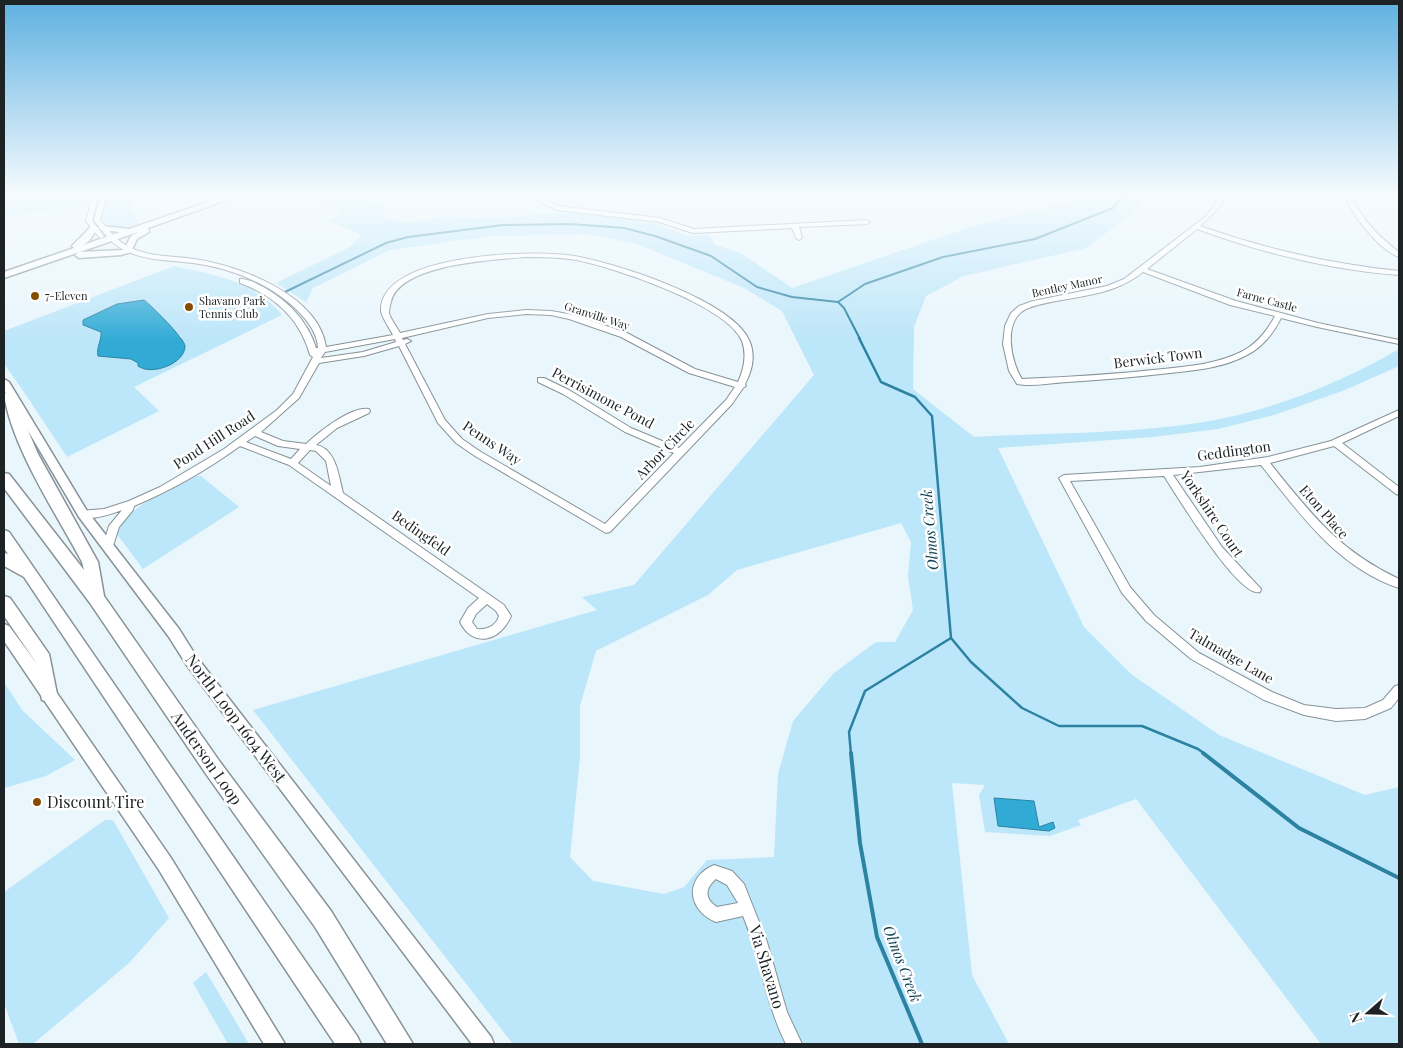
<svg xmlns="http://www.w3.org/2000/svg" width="1403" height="1048" viewBox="0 0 1403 1048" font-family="'Playfair Display',serif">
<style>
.green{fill:#bce6f9;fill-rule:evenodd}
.water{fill:#31abd6;stroke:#2b82a1}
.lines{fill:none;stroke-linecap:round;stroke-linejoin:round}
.stream-far2{stroke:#2b82a1;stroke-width:2}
.stream-far1{stroke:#2b82a1;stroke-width:2.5}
.stream{stroke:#2b82a1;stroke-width:4}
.minor-casing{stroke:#869297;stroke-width:2}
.major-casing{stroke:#869297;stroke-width:3}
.highway-casing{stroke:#869297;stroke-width:3}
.minor{fill:#fff;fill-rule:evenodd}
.major{fill:#fff;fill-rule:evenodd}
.highway{fill:#fff;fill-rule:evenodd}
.poi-dot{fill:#864c01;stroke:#fff;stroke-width:2}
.labels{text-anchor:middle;stroke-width:5;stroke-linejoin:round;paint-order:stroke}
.far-street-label{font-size:11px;fill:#1d2224;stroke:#fff}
.far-poi-label{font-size:11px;fill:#1d2224;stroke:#fff;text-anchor:start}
.street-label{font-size:14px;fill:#1d2224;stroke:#fff}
.water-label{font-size:15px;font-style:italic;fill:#114355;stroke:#fff}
.near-street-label{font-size:16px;fill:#1d2224;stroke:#fff}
.near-poi-label{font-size:16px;fill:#1d2224;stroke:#fff;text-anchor:start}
</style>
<rect width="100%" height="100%" fill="#e9f6fc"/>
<g class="green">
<polygon points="4,194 90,194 86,206 26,213 4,219"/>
<polygon points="107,194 137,194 133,202 137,224 118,228 104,223 102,209"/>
<path d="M 309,194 L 345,194 L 387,206 L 383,218 L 408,223 L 447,216 L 479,219 L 569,212 L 656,224 L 688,236 L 709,235 L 716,245 L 741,253 L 792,288 L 976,225 L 1104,194 L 1146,194 L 1135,211 L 1086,248 L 964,276 L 926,296 L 914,327 L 913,389 L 974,437 C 1048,433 1124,434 1198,423 C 1269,412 1337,385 1399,349 L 1399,366 L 1345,390 L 1274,415 L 1218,429 L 1153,437 L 998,448 L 1084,627 L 1131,674 L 1219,735 L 1365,795 L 1399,787 L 1399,1044 L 1321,1044 L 1136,799 L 1078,820 L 1081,825 L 1050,836 L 985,832 L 979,795 L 985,785 L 952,783 L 972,975 L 1009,1044 L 513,1044 L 253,710 L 597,610 L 582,597 L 634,585 L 814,375 L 782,311 L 744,288 L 637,244 L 587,234 L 492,236 L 390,250 L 313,288 L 306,302 L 276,283 L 348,248 L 362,235 L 329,221 L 344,214 ZM 901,523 L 911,542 L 908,576 L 913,610 L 895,642 L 876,642 L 834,673 L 793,721 L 778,774 L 774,857 L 707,860 L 684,887 L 664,894 L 593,881 L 570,857 L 580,757 L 580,706 L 596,651 L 708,595 L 737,570 Z"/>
<path d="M 174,266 C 212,274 257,282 282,315 L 134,387 L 159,411 L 67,457 L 24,392 L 4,364 L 4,331 ZM 151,305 L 160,317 L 182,337 L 164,367 L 141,369 C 134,354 113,357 98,356 C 96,347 102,340 101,331 L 83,325 Z"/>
<path d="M 196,476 L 201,476 L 239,507 L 143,569 L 117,534 C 129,504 168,490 196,476 Z"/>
<polygon points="4,682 22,710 75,760 46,776 4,788"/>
<polygon points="105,820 113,820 169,918 129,963 33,1044 19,1044 4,1003 4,892"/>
<polygon points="206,972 249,1044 228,1044 193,983"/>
</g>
<g class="water">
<path d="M 144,300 C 151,305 185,339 185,346 C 185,364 151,376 138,366 L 138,363 L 131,359 L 98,356 C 96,347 102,340 101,332 L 83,325 L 83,320 L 117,304 Z"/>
<polygon points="994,798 1034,801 1039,827 1053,822 1055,828 1049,831 998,826"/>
</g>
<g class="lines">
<g class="stream-far2">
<polyline points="285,292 386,243 408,237 503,225 570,224 624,228 655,236 711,256 757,287 792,297 838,302"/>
<polyline points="860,339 844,308 838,302 865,284 943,257 1035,239 1113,208 1124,194"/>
</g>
<g class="stream-far1">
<polyline points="951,638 971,662 1022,708 1059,726 1142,726 1198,749 1205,754"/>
<polyline points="851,754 849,732 865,691 951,638 932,416 915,397 881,382 859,338"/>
</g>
<g class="stream">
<polyline points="851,753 860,843 877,937 922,1044"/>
<polyline points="1203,753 1299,828 1399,878"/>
</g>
<defs>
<g id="minor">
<polygon points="93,194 99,194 92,221 104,236 101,238 99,237 86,221"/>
<path d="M 101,194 L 107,194 L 100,220 C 109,231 118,242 131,248 C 151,257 173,256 194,259 C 238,265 319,295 326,347 L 393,335 C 390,329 382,318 381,311 C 379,254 529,250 567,255 C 609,260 732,300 749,340 C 756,355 752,371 745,384 L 746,386 L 743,388 L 732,404 L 610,532 L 606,533 L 475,456 L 456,443 L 438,423 L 399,346 L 364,356 L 319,363 L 299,398 L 261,432 L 283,441 L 306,444 C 319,432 351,406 369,409 L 370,411 L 369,413 L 337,428 L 316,445 C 336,448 339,477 343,493 L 504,605 L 511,616 C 501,641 473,649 460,622 L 468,608 L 479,598 L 289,465 L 240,446 C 207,470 172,490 134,506 L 133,510 L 119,527 L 113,546 L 112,549 L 104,549 L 103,546 L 109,526 L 122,510 C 109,515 93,520 80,517 L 78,514 L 80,511 L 104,509 L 129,501 L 160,487 L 224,449 L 277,410 L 293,394 L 313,357 L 310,355 C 300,319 275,296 240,283 L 240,279 C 248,279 256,283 263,287 C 287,300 308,321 316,348 L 318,348 C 317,332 307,320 296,309 C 269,283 230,268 193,263 C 171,260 147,261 126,251 C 112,245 103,232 94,220 ZM 526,257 C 543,257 559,257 576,260 C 613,267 727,305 742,341 C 747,355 744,369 738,382 L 695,369 L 627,333 L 574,315 L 551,311 L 526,310 L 488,314 L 400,333 C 397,327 391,320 389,313 C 389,310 390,305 391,302 C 399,264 494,260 526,257 ZM 526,314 L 551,315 L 569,319 L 621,337 L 689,373 L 735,387 L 726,400 L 679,448 L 631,428 L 569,390 L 544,378 L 538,378 L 538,382 L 563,394 L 625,432 L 674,453 L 605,524 L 481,452 L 462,439 L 445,420 L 405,344 L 411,341 L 407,339 L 403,340 L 402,338 L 488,318 ZM 395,339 L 396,342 L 363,352 L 321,358 L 325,352 ZM 255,436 L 278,446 L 300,449 L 291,459 L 246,442 ZM 310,450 L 316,451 L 326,461 L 331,486 L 298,463 ZM 487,604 L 496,611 L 499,616 C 496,626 487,630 477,629 L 472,622 L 476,614 Z"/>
<polygon points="206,194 212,194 211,198 216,202 216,204 212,204 206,200"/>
<polygon points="524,194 532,194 558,206 660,218 694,229 867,220 870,222 867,224 799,227 802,238 799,240 796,238 792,228 693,233 659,222 557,210"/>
<path d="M 1220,194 L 1226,194 L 1219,208 L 1200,226 C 1265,249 1331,264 1399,271 L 1399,275 C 1330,270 1262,253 1197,229 L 1147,269 L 1236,301 L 1318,323 L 1399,340 L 1399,344 L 1317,327 L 1281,318 C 1273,334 1262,348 1245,356 C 1222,368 1196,370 1170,373 C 1136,377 1101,380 1067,382 C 1051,383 1032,387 1017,384 L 1009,371 L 1003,344 L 1005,326 L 1011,313 L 1019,306 L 1033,301 L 1107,286 L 1124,279 L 1205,217 L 1214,206 ZM 1143,272 L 1230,305 L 1275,316 C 1267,331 1257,344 1241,352 C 1217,364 1190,366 1163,369 C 1117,374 1070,377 1022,379 C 1011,362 1002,321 1026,309 C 1035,305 1046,303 1056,301 C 1088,295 1117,293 1143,272 Z"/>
<path d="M 1344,194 L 1350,194 C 1361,219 1378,236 1399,252 L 1399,257 C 1378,249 1352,215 1344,194 Z"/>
<path d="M 1399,410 L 1399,416 L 1342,443 L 1399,487 L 1399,495 L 1396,494 L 1334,446 L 1270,463 C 1311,514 1338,550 1399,579 L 1399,588 C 1338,568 1299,513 1261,465 L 1173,475 L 1222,547 L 1261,589 L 1260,592 C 1239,599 1176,494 1164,476 L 1070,481 L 1130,587 L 1154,615 L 1199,653 L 1272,692 L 1304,705 L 1336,709 L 1365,708 L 1383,700 L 1395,686 L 1399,685 L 1399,698 L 1391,708 L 1365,719 L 1336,721 L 1304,715 L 1264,700 L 1191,659 L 1146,621 L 1122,593 L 1059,478 L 1064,475 L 1200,467 L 1268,457 L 1331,441 Z"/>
<path d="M 714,865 L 732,871 L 744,884 L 767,942 L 787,1012 L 802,1044 L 786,1044 C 765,1003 761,958 743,916 L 716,922 C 687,910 684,878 714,865 ZM 716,879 L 727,885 L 738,903 L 717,907 C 705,899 704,889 716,879 Z"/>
</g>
<g id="major">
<path d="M 232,194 L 243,194 L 148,228 L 149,232 L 137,239 L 131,252 L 121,255 L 79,258 L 75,255 L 79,252 L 124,250 L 131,236 L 138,232 L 4,278 L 4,272 L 74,248 L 72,246 C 78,239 85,234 91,226 L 98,228 L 102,226 L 129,229 ZM 98,228 L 102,230 L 120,232 L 83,245 L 89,241 Z"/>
<polygon points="4,379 9,382 87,511 179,629 196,656 491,1037 494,1044 472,1044 186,664 169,637 79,517 4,390"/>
<polygon points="4,624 9,626 32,657 171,858 285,1044 264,1044 159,870 4,641"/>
</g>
<g id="highway">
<path d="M 10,390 L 16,394 L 21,414 L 38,454 L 98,562 L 104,596 L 220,762 L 331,911 L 413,1044 L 387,1044 L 315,927 L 206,774 L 90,603 L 4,488 L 4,473 L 9,474 L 84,570 L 82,562 C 56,513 12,448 4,394 Z"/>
<polygon points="4,530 9,532 357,1036 361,1044 335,1044 24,577 4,566 4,553 8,554 4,548"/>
<polygon points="4,596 10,598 49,654 57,694 54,700 48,702 42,700 35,661 4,616"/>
</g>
</defs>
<use href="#minor" class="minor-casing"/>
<use href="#major" class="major-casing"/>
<use href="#highway" class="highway-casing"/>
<use href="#minor" class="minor"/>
<use href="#major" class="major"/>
<use href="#highway" class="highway"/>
</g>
<linearGradient id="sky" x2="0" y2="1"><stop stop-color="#5fb0e1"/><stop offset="0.57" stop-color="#f5fbfe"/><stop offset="1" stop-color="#f5fbfe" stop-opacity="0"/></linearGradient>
<rect width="1403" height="341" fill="url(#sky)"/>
<g class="poi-dot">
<circle cx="35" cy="296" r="5"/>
<circle cx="189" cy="307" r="5"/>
<circle cx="37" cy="802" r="5"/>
</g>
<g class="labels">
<g class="far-street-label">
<text transform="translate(1067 286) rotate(-12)" y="4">Bentley Manor</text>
<text transform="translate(1267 300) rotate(15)" y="4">Farne Castle</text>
<text transform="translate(597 316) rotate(18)" y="4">Granville Way</text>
</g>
<g class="far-poi-label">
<text x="45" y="300">7-Eleven</text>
<text x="199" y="305">Shavano Park<tspan x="199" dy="13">Tennis Club</tspan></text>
</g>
<g class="street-label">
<text transform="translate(1158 358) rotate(-7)" y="5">Berwick Town</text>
<text transform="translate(603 398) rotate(28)" y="5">Perrisimone Pond</text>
<text transform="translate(214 440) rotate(-33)" y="5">Pond Hill Road</text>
<text transform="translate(492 443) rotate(34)" y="5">Penns Way</text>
<text transform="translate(665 449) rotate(-46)" y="5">Arbor Circle</text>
<text transform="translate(1234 451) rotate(-8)" y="5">Geddington</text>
<text transform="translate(1324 512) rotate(49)" y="5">Eton Place</text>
<text transform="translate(1212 514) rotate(56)" y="5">Yorkshire Court</text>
<text transform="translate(421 533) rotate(35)" y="5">Bedingfeld</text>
<text transform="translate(1231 656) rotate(30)" y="5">Talmadge Lane</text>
</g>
<g class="water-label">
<text transform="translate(930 530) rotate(-95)" y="5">Olmos Creek</text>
<text transform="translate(902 964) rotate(69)" y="5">Olmos Creek</text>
</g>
<g class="near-street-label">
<text transform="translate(236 718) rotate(53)" y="6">North Loop 1604 West</text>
<text transform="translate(207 758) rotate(55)" y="6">Anderson Loop</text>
<text transform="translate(767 967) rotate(73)" y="6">Via Shavano</text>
</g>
<g class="near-poi-label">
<text x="47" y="808">Discount Tire</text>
</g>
</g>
<rect width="1403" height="1048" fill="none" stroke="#1d2224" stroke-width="10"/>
<g transform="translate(1368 1013) rotate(250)" stroke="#ffffff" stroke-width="4" paint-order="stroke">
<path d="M0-4L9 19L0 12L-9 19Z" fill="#1d2224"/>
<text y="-8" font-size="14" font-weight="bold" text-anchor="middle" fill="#1d2224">N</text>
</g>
</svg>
